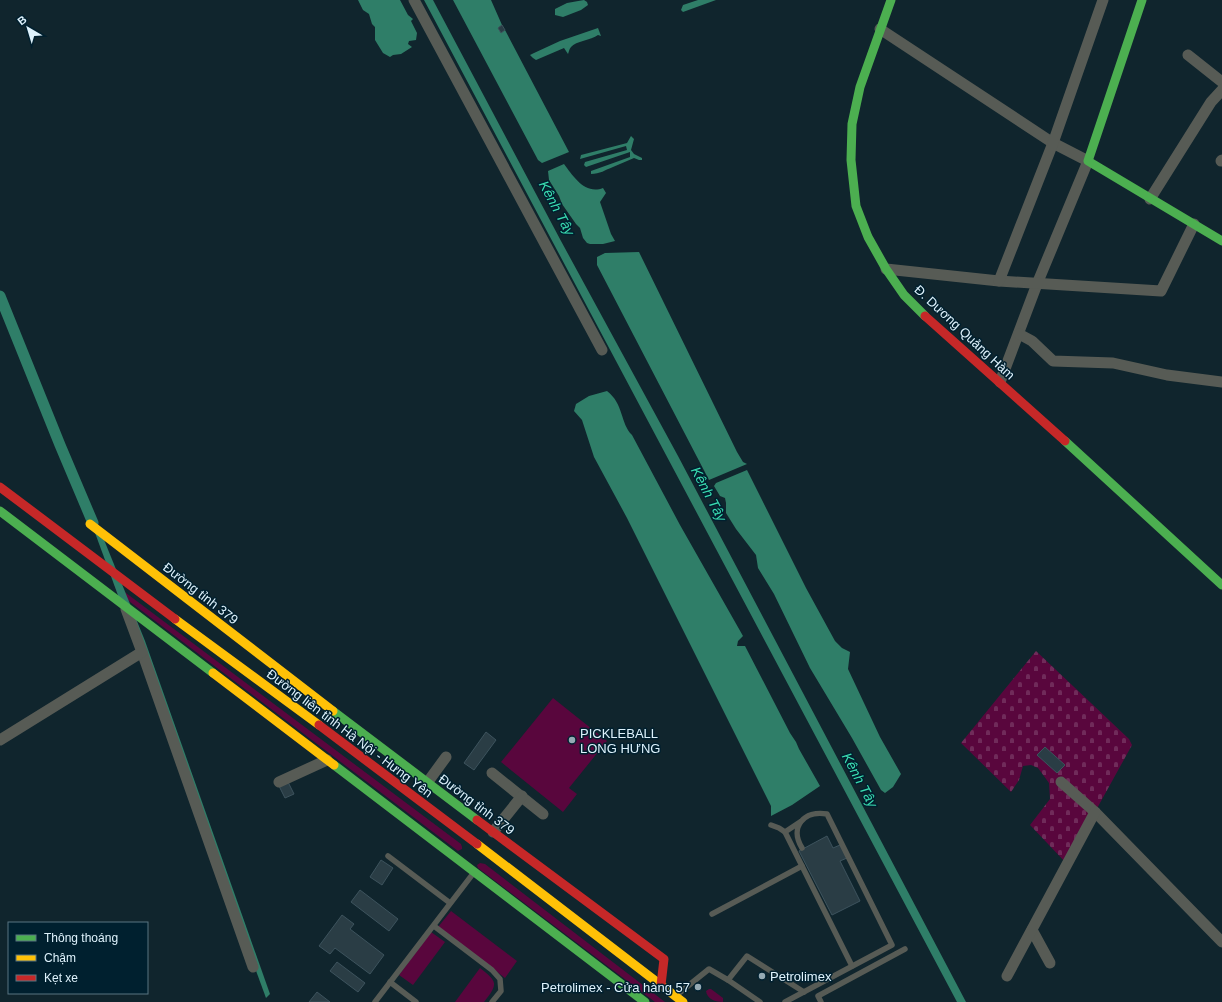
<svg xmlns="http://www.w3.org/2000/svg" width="1222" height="1002" viewBox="0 0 1222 1002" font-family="Arial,sans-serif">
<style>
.grass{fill:#59063d}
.cemetery{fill:url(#cemetery-stones)}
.water{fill:#2f7e68}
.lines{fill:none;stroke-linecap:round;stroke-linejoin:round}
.canal{stroke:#2f7e68;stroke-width:11}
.building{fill:#2a3d45;stroke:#3d535d}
.lane{stroke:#575b55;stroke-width:5.5}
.street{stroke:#575b55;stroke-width:11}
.fast{stroke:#4caf50;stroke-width:9}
.slow{stroke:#ffc107;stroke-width:9}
.jam{stroke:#c62828;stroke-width:9}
.poi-dot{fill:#96aab4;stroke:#00202f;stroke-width:1.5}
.labels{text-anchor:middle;stroke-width:3;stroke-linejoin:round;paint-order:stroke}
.street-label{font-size:13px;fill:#def2fc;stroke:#00202f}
.poi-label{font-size:13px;fill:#def2fc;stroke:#00202f;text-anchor:start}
.water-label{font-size:14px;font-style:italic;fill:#3addb1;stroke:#00202f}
</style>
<defs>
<pattern id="cemetery-stones" width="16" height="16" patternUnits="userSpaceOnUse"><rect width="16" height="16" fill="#59063d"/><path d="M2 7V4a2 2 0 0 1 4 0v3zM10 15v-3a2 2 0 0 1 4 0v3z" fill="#702b5a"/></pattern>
</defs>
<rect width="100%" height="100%" fill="#10252d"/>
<g class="grass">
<polygon points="114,584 461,844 462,847 462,849 458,851 117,592"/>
<polygon points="553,698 607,741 569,788 577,794 563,812 501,762"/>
<polygon points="480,863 485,864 665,1002 655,1002 478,868 477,865"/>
<polygon points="451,911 517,961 505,978 438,927"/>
<polygon points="431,932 445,942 413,985 399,975"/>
<path d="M 480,968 C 498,982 498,984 484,1002 L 455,1002 Z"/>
<path d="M 709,989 L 711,989 L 723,998 L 723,1002 C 715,1002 707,999 706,991 Z"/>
</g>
<polygon class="cemetery" points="1036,651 1129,739 1132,745 1095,812 1067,864 1030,825 1050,799 1049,783 1038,768 1031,765 1023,766 1019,780 1011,792 961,743"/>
<g class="water">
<polygon points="358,0 400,0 408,15 413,19 411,21 417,33 416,40 409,41 408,44 412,47 401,54 393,55 390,57 383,53 375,40 375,27 372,24 369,14 363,10"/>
<polygon points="424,0 433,0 561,241 678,456 966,1002 957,1002"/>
<polygon points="453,0 491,0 502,25 498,28 501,32 505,30 569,152 542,163 538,160"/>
<polygon points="584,0 587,2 588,5 581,10 563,17 555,15 555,9 567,3"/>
<polygon points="698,0 716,0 683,12 681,10 683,5"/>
<path d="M 598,28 L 601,36 L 598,35 C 591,40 576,41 571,47 C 569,49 569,52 568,54 L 564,48 L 536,60 L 533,58 L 530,55 L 534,53 L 560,41 Z"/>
<path d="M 631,136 L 634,139 L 631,150 L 634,154 L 642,158 L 642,160 L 639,160 L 634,158 C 627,161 620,164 613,167 C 605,170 600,174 591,174 L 591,171 L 630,157 L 630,152 L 586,167 L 584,165 L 585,162 L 627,150 L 626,146 L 580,159 L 581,155 L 627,143 Z"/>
<path d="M 564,164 C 573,176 585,195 603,188 L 606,193 L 600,202 L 611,234 L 615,241 L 603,244 L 590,244 L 587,243 L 583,238 L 580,228 L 576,224 L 562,204 L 559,196 L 549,180 L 548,171 Z"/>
<polygon points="639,252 737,452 743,462 747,464 709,480 597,265 597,257 605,253"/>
<path d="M 607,391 C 624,404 620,423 632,435 L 680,525 L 743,636 L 738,641 L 737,646 L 745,646 L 790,733 L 796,742 L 799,749 L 820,786 L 792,805 L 771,816 L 771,806 L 627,518 L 594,457 L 582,420 L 574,411 L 576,404 L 589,396 Z"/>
<polygon points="747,470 806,588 835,641 842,648 850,652 848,669 880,737 901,774 893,787 885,793 881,790 852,738 810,668 774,594 758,568 756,555 736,529 726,513 726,503 725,498 720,496 714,486 716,483"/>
<polygon points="92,510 145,641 270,994 266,998 87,511"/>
</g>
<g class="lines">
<polyline class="canal" points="0,296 60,445 93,523"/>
</g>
<g class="building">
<polygon points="502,25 505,30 501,33 498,28"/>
<polygon points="486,732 496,740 474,770 464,763"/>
<polygon points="1045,747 1065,765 1057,773 1037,755"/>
<polygon points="288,782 294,794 285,798 279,786"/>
<polygon points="827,836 833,848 840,845 847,858 840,861 860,901 832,915 799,851"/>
<polygon points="381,860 393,868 382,885 370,877"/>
<polygon points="360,890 398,919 389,931 351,902"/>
<polygon points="342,915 354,924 350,929 384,955 370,974 335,948 330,954 319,946"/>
<polygon points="337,962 365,983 358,992 330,971"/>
<polygon points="317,992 330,1002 309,1002"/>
</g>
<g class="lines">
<g class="lane">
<polyline points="800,822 785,832 852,966"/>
<polyline points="771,825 779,828 785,832"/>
<polyline points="388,856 450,903"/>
<polyline points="712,914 802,866"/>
<polyline points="434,926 492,970 500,979 501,991 492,1002"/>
<polyline points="728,980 760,1002"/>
<polyline points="390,982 416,1002"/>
<polyline points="678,994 709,969 728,980 747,956 804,992"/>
<polyline points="375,1002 472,875"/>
<path d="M 785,1002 L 892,945 L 827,814 C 804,810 789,827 802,848"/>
<polyline points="821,1002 818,996 905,949"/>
</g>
<g class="street">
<polyline points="414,0 602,350"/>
<polyline points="880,29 1053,143 1088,161 1037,284 1000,382"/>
<polyline points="1188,55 1222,82"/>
<polyline points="1221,161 1222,160"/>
<polyline points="1150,199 1211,102 1222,90"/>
<polyline points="886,269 999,281 1161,291 1194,224"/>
<polyline points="999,281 1053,143 1103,0"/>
<polyline points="1019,334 1032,341 1053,361 1113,363 1167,375 1222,382"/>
<polyline points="142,652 253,967"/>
<polyline points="0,740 142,652 126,609"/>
<polyline points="492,773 543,814"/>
<polyline points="279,782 327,760"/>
<polyline points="1061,782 1095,812 1222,942"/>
<polyline points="427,783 446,757"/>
<polyline points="493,832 522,796"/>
<polyline points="1032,930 1050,963"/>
<polyline points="1007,976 1095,812"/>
</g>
<g class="fast">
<polyline points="891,0 860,87 852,124 851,160 856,206 868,237 886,269 904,295 925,316"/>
<polyline points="1142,0 1088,161 1222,241"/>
<polyline points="1065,441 1222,585"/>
<polyline points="0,511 213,673"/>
<polyline points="333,711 477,820"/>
<polyline points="334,765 645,1002"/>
</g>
<g class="slow">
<polyline points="90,524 333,711"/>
<polyline points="175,619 319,725"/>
<polyline points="213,673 334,765"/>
<polyline points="477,844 683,1002"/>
</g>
<g class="jam">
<polyline points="925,316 1065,441"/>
<polyline points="0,487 175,619"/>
<polyline points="319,725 477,844"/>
<polyline points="477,820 664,959 661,985"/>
</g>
</g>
<g class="poi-dot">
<circle cx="572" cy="740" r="4"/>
<circle cx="762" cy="976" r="4"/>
<circle cx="698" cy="987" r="4"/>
</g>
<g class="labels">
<g class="street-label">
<text transform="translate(965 332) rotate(43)" y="5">Đ. Dương Quảng Hàm</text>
<text transform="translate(201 593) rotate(38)" y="5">Đường tỉnh 379</text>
<text transform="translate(350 733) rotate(37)" y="5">Đường liên tỉnh Hà Nội - Hưng Yên</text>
<text transform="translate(477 804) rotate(37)" y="5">Đường tỉnh 379</text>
</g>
<g class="poi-label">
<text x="580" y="738">PICKLEBALL<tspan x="580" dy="15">LONG HƯNG</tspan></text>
<text x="770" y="981">Petrolimex</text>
<text x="690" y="992" text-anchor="end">Petrolimex - Cửa hàng 57</text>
</g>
<g class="water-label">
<text transform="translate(557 208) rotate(62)" y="5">Kênh Tây</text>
<text transform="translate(709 494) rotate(62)" y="5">Kênh Tây</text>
<text transform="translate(860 780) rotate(62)" y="5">Kênh Tây</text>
</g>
</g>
<rect x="8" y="922" width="140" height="72" fill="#00202f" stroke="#597481"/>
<rect x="16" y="935" width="20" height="6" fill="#4caf50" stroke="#597481"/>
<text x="44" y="942" font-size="12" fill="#def2fc">Thông thoáng</text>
<rect x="16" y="955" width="20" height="6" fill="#ffc107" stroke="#597481"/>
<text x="44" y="962" font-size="12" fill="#def2fc">Chậm</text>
<rect x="16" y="975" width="20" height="6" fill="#c62828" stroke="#597481"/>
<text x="44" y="982" font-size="12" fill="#def2fc">Kẹt xe</text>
<g transform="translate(28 28) rotate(322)" stroke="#00202f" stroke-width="3" paint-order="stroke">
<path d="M0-3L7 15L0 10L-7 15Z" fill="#def2fc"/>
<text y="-6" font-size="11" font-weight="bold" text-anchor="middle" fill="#def2fc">B</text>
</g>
</svg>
